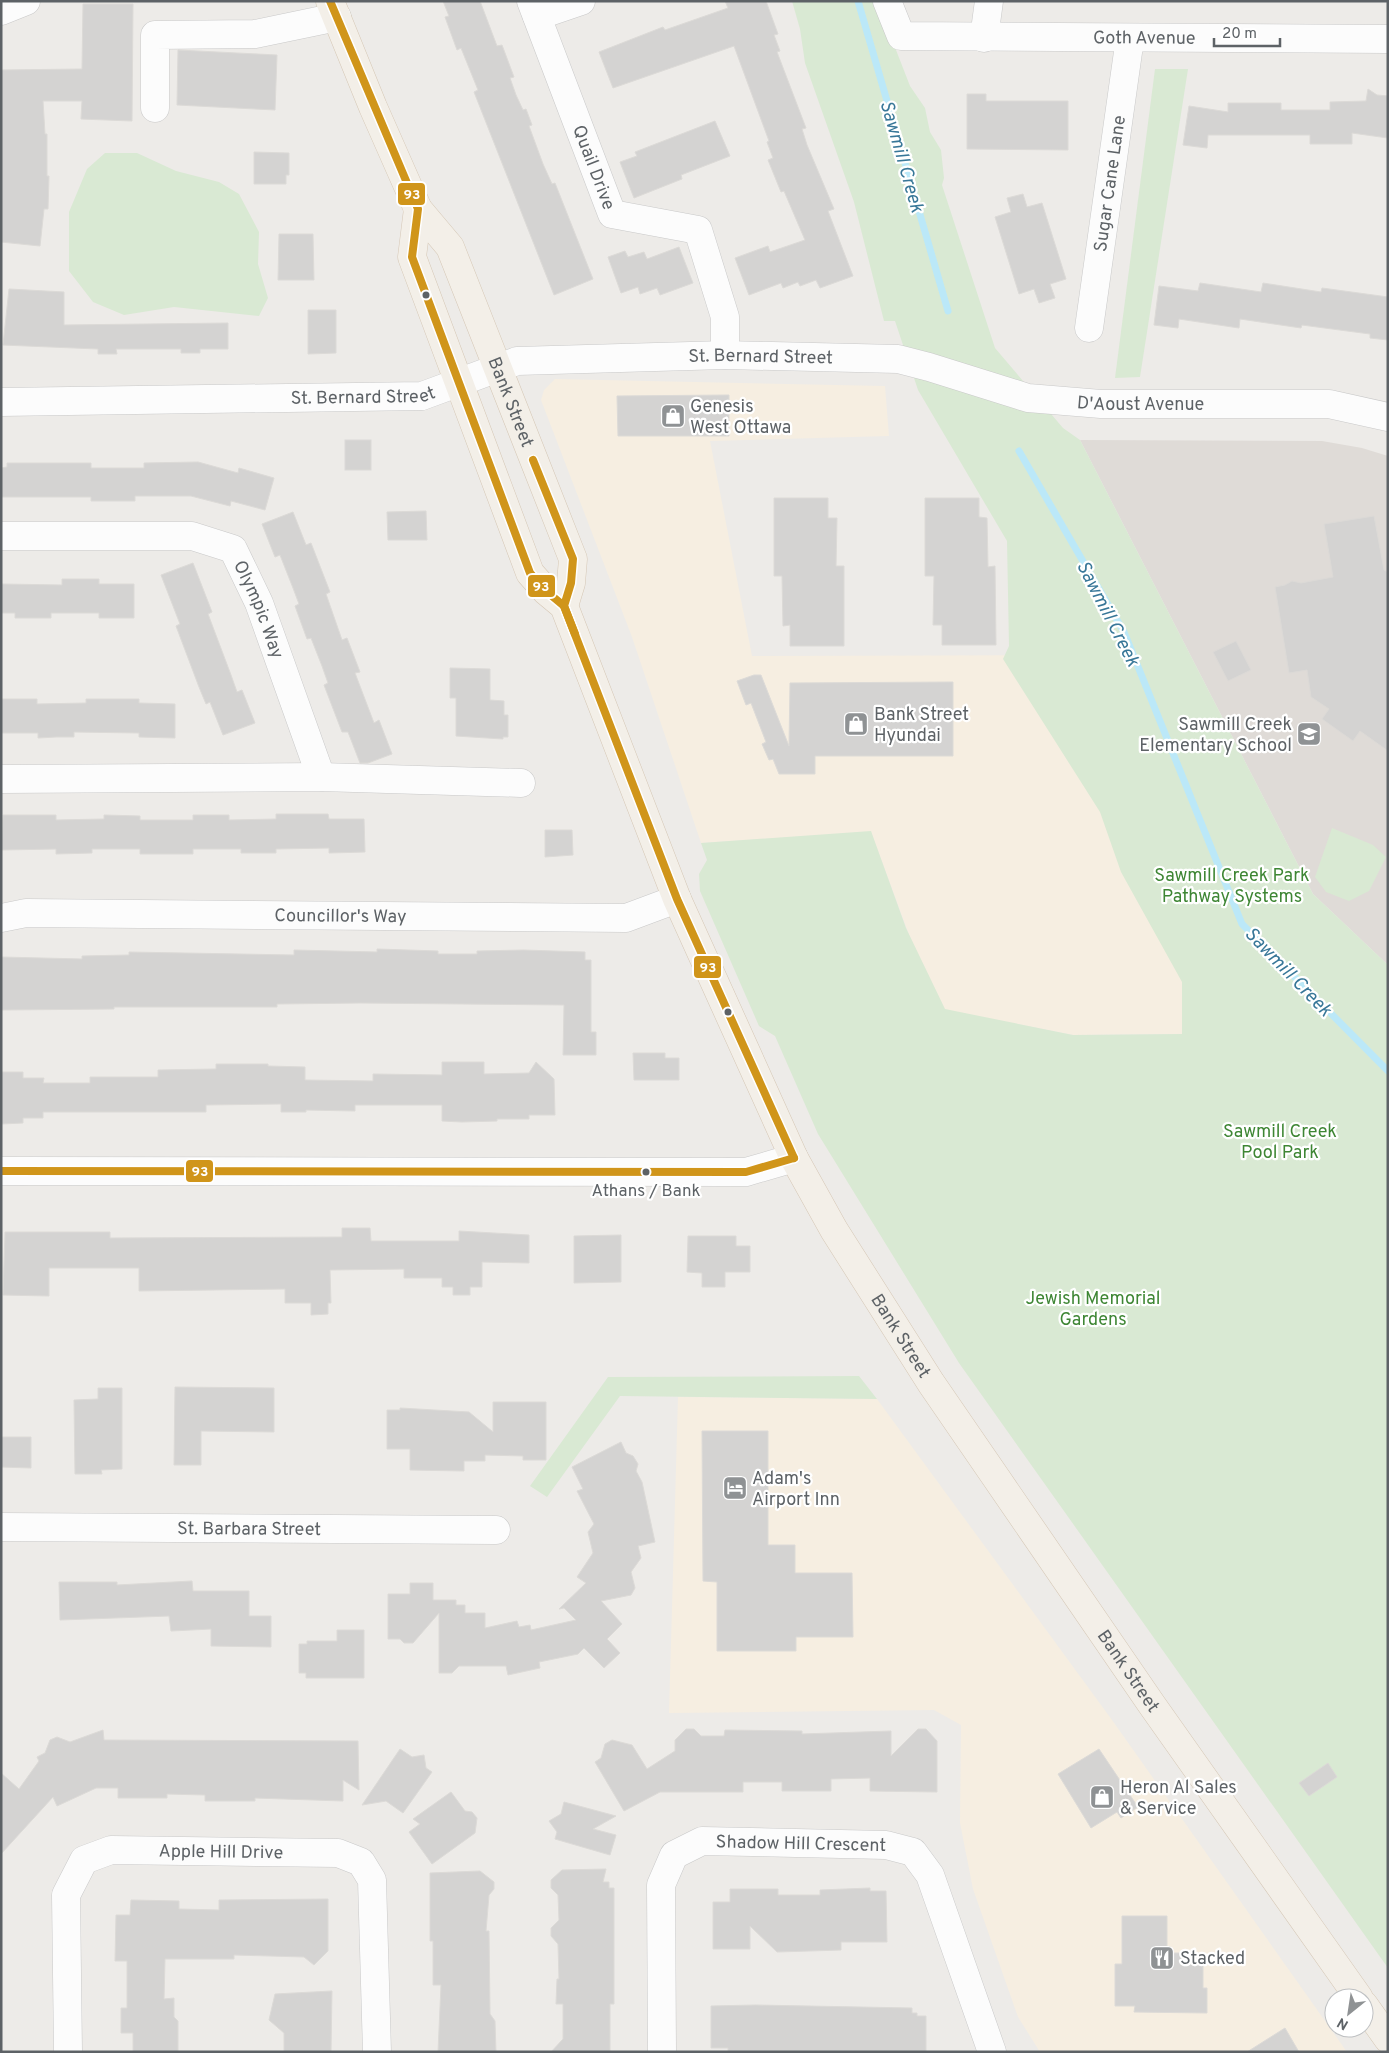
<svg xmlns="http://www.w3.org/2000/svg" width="1389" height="2053" viewBox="0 0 1389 2053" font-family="Overpass,sans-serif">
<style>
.commercial{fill:#f6eee1}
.education{fill:#dfdbd7}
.green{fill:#d9e9d3}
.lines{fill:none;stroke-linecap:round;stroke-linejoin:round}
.stream{stroke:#bbe8f8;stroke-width:7}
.building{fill:#d4d3d2;stroke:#dcdad7}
.minor-casing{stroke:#c9c9c9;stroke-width:29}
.major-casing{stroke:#d5c7b5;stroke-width:29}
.minor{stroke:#fcfcfc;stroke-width:28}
.major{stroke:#f3efe8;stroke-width:28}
.bus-1-casing{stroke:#fff;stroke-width:11}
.bus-1{stroke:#d0951a;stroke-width:8}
.bus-dot{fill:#5d6266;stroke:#fff;stroke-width:2}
.labels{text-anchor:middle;stroke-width:4.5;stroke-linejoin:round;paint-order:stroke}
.bus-label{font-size:17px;fill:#5d6266;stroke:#fff}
.street-label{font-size:18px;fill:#5d6266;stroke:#fff}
.poi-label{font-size:18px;fill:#5d6266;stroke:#fff;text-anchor:start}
.park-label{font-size:18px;fill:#3e8634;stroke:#fff}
.water-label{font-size:19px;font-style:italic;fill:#387798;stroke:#fff}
.line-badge{stroke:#fff;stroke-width:2}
.badge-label{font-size:14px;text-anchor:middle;font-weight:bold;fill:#fff}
</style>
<rect width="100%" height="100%" fill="#edebe8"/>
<g class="commercial">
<polygon points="555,379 885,386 889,436 710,441 752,656 1072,655 1281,1033 1073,1035 936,1008 871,832 701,843 632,637 541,400 544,390"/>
<polygon points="678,1397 877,1399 1112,1720 1347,2052 1040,2052 1018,2017 973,1889 960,1823 961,1725 934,1710 669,1713"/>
</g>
<polygon class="education" points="1080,440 1322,441 1362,448 1388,456 1388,965 1313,894"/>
<g class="green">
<polygon points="792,1 877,1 910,86 925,108 930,132 941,150 944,178 942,185 995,348 1063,428 1080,440 1313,894 1388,965 1388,1968 959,1363 818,1134 775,1036 759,1026 700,891 699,874 707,860 701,843 871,831 906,928 945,1009 1073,1035 1182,1034 1182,982 1121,872 1100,812 1003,659 1009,646 1007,541 918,390 895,321 884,321 854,202 805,63 800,29"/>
<polygon points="1155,69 1188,69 1140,377 1115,378"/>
<polygon points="105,153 137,153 176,171 219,182 239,194 259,232 258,264 268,298 259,316 174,307 124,315 93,302 69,271 69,212 87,169"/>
<polygon points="1332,828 1373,845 1386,857 1369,891 1349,901 1326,892 1315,877"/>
<polygon points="859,1376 877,1399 620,1396 547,1497 530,1486 608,1377"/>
</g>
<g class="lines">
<g class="stream">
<polyline points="858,1 948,311"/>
<polyline points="1019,451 1124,632 1242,924 1388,1071"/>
</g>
</g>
<g class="building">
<polygon points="443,1 480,1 497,46 502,45 514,77 510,78 516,95 523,110 526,109 532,125 529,126 543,164 552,184 555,183 593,279 554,295 474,92 478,90 461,48 457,50 445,17 449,16"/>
<polygon points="725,1 766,1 778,34 774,35 780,51 777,52 806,128 802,129 807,145 834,209 828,211 853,276 820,288 816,280 800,286 798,282 783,288 781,283 749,295 735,258 768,246 770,252 805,240 784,191 781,192 768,160 773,158 767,142 769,141 734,46 613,88 599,52 663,27 665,30 728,8"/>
<polygon points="83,4 133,4 132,121 81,119 82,101 43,101 45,134 47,134 47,176 49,176 48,209 44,209 40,246 1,242 1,70 82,69"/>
<polygon points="178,50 277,55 275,110 177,105"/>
<polygon points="1368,89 1377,95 1388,96 1388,138 1352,133 1352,144 1310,144 1310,135 1208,135 1207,148 1183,145 1189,106 1228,112 1228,103 1281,103 1281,110 1330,110 1330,102 1366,101"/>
<polygon points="967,94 986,94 986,101 1068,101 1068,150 967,149"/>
<polygon points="715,121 730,156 681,175 682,179 634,198 620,162 637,156 635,152"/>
<polygon points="254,152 289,153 289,175 286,175 286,184 254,184"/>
<polygon points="1023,194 1027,207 1042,203 1066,279 1050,284 1055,298 1039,303 1034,289 1019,294 995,217 1011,212 1007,198"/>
<polygon points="279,234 313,234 314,280 278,280"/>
<polygon points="679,247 693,283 660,295 657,288 640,294 638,287 621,293 608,257 625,251 628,257 644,252 647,259"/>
<polygon points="1200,283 1261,292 1263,283 1321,292 1322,288 1388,297 1388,340 1370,338 1370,334 1302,325 1301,328 1240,319 1239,328 1179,319 1178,328 1154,325 1159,286 1198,291"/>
<polygon points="9,289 64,292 64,325 228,323 228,349 200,349 200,353 181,353 181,349 116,349 117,354 98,354 98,349 3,345"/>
<polygon points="308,310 336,310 336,353 308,354"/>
<polygon points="729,395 729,436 618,436 617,396"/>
<rect x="345" y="440" width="26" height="30"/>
<polygon points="198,462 238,473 239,468 274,478 265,510 231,501 230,506 191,496 135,496 135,501 91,501 91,497 1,497 1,468 7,467 7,463 91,463 91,468 144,468 144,463"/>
<polygon points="774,498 828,498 828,518 837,518 836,566 844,566 844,646 790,646 790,625 783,626 782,576 774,576"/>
<polygon points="925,498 979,498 979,517 987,518 988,567 995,566 996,645 942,645 942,625 933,625 934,576 925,576"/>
<polygon points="426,511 427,540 388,540 387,512"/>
<polygon points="293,512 306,545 311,543 330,592 326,594 342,640 347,638 360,672 355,673 374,723 379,720 392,754 368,763 360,763 348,732 342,732 324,685 328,683 322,666 311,638 307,639 295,606 299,604 293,588 280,555 275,557 262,524"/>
<polygon points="1374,516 1384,570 1388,572 1388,751 1360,731 1353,741 1322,719 1329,709 1311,697 1307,670 1289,673 1275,587 1285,585 1292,581 1301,583 1333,577 1324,524"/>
<polygon points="193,563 212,612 208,614 231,675 237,692 242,690 255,723 223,735 210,702 206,704 199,687 176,626 180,624 161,575"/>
<polygon points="62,579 99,579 99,584 134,584 134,618 99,618 99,613 51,613 51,618 15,618 15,613 1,613 1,584 62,585"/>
<polygon points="1236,641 1251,670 1228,681 1213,652"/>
<polygon points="450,668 490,669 490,700 504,701 504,715 508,715 508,737 503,737 503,739 456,736 456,698 450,698"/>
<polygon points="754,675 761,675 789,746 790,683 953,682 953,756 815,756 815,774 779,774 773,759 769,760 762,744 766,742 751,703 746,705 737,681"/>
<polygon points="1,699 37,699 37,704 86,703 86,699 139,699 139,703 175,704 175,738 139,737 139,733 74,732 74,737 56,737 38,738 38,733 1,733"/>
<polygon points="276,814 328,814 329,819 364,819 365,852 329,853 329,848 276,849 276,853 241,853 241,849 193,849 193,854 140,854 140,849 92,849 92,853 56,854 56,849 1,850 3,815 56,815 56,820 104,819 104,815 140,816 140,820 193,820 193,815 229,815 229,820 276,819"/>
<polygon points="545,830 572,830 573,855 545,857"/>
<polygon points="377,949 438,951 438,954 477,954 477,951 523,950 585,952 585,960 591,960 591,1032 596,1032 596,1055 563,1055 564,1005 360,1003 277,1004 277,1007 114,1007 114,1009 1,1010 1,957 82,959 82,956 129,955 129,952 294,955 294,950 377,952"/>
<polygon points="633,1053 665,1053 665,1058 679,1058 679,1080 634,1080"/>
<polygon points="442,1062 484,1062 484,1074 529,1073 536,1062 554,1079 555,1115 529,1115 529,1119 497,1119 497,1121 462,1122 442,1121 442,1105 355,1105 355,1111 306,1110 306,1112 281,1112 281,1104 206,1105 206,1112 43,1112 43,1118 23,1118 23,1123 1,1124 1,1072 23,1072 23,1078 44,1078 43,1083 90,1083 90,1077 158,1077 158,1070 216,1069 216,1064 268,1064 268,1066 305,1067 305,1080 373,1081 373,1074 442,1075"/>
<polygon points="342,1228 370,1228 371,1241 459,1241 459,1231 529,1235 529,1263 482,1262 482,1287 470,1287 470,1295 453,1295 453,1287 442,1287 442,1278 404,1278 404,1269 330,1270 331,1303 328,1303 328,1314 311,1315 311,1303 285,1303 285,1289 139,1291 139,1268 49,1268 49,1296 3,1295 5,1232 110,1232 110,1238 342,1237"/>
<polygon points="621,1235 621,1282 574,1283 574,1236"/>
<polygon points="688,1236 736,1236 736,1246 750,1246 750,1272 725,1272 725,1287 702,1287 702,1273 687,1272"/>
<polygon points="175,1387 274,1388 274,1432 201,1431 201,1465 174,1465"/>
<polygon points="98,1388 122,1388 122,1469 101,1470 102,1474 75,1474 74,1400 98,1399"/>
<polygon points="493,1402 546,1402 546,1460 523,1460 523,1456 485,1455 485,1461 464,1461 464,1471 410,1470 410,1449 387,1449 387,1410 400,1410 400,1408 469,1412 493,1432"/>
<polygon points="702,1431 768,1431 768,1545 795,1545 795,1573 852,1573 853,1637 796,1637 796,1651 717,1651 717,1582 703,1581"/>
<polygon points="1,1437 31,1437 31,1468 1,1467"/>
<polygon points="621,1442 626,1453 633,1456 638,1464 636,1471 642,1482 655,1542 638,1546 641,1558 631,1572 635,1588 631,1595 601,1601 622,1624 607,1639 620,1653 604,1668 584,1648 578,1654 539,1662 540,1668 508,1675 506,1666 459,1666 452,1673 439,1673 439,1613 413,1643 404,1643 400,1639 388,1639 388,1594 410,1594 410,1583 433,1583 433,1600 456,1600 456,1605 465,1605 465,1613 485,1613 485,1628 517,1621 519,1627 530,1625 531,1630 576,1620 564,1608 559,1609 586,1583 577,1577 593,1553 588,1532 594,1524 577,1491 583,1489 572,1467"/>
<polygon points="192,1581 193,1591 249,1591 249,1616 271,1616 271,1647 211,1646 211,1629 171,1631 169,1616 60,1620 59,1582 117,1582 117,1585"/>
<polygon points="337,1630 364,1630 364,1678 306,1678 306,1673 299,1673 299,1644 307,1644 307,1641 337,1641"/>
<polygon points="686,1729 694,1729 701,1736 724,1736 725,1730 802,1731 802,1734 891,1731 891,1756 918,1729 926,1729 937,1741 937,1792 870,1791 870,1778 831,1779 831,1791 782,1791 782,1782 743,1782 743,1792 660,1792 624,1811 595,1762 601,1758 605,1744 612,1740 632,1745 647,1769 675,1751 675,1740"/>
<polygon points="103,1730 104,1740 358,1741 359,1790 343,1780 343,1801 255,1798 255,1801 205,1801 205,1795 167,1794 167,1798 118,1798 118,1788 96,1788 57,1806 53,1797 1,1854 1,1773 19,1789 39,1761 37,1757 45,1753 50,1740 57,1737 70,1742"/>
<polygon points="400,1749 412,1757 424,1755 426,1768 432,1772 403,1813 386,1801 362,1805"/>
<polygon points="1099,1749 1138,1807 1121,1818 1117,1812 1091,1828 1058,1774"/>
<polygon points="1328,1763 1337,1777 1309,1796 1299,1783"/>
<polygon points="451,1792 465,1811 472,1812 477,1818 475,1833 432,1864 409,1832 420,1824 413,1819"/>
<polygon points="564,1802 616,1816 593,1829 616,1835 610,1855 555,1839 557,1832 549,1821 561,1814"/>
<polygon points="606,1869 603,1882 609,1882 609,1888 614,1888 614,2004 610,2004 610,2052 551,2052 563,2039 563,2004 556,2004 557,1979 559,1979 558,1944 551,1936 551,1928 559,1920 558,1895 551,1888 551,1880 562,1870"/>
<polygon points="480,1871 494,1882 494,1889 489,1895 486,1931 489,1931 490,2014 495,2021 496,2052 438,2052 441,1985 433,1985 433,1941 430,1941 430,1873"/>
<polygon points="870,1888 870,1891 886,1891 887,1942 841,1942 841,1950 777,1952 750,1926 750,1949 713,1949 713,1902 730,1902 730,1889 778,1889 778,1895 820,1895 820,1890"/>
<polygon points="328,1899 328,1951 314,1965 304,1957 234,1955 234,1959 165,1959 164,1999 174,1998 174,2017 178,2021 178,2052 133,2052 133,2033 121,2033 121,2008 127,2008 127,1961 115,1961 116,1915 130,1915 131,1900 179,1901 179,1909 219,1910 219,1900"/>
<polygon points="1122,1916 1167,1916 1167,1953 1203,1953 1203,1988 1207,1988 1207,2013 1134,2012 1135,2006 1115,2006 1115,1964 1122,1964"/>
<polygon points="332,1991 331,2052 284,2052 284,2033 269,2020 275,1994"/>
<polygon points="756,2005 912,2008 912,2013 917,2013 917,2016 926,2016 926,2052 728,2052 728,2048 711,2048 711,2006"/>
<polygon points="1285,2028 1299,2052 1247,2052"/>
</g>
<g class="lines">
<defs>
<g id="minor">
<path id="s1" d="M 531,1 L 612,214 L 698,230 L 725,317 L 725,355"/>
<path id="s2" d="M 887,1 L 901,36 L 1388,39"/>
<polyline points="1,11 26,1"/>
<polyline points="537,16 581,1"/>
<polyline points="984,38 989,1"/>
<polyline points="155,108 155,35 255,34 337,17"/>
<path id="s3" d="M 1089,328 L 1130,38"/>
<path id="s4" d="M 1,402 L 422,396 L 517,361 L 725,355 L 898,359 L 929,367 L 1028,398 L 1101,404 L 1329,404 L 1388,417"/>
<path id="s5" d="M 1,536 L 192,536 L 233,549 L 259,603 L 321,777"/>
<polyline points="1,779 321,777 521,783"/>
<path id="s6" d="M 1,918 L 26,913 L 626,918 L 677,899"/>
<polyline points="1,1171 746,1172 794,1158"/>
<path id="s7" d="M 1,1527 L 496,1530"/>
<path id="s8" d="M 68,2052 L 66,1895 L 84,1860 L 111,1850 L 338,1853 L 361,1862 L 372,1880 L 377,2052"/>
<path id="s9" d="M 662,2052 L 661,1885 L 674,1855 L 702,1841 L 886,1845 L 913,1852 L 930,1875 L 992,2052"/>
</g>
<g id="major">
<path id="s10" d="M 330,1 L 373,107 L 418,209 L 450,247 L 573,559 L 571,583 L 564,606"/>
<path id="s11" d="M 418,209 L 412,257 L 530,573 L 546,591 L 564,606 L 677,899 L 794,1158 L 834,1230 L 931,1383 L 999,1482 L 1152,1705 L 1359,1998"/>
<polyline points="1364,2005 1388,2039"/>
</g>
</defs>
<use href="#minor" class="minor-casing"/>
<use href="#major" class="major-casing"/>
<use href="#minor" class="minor"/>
<use href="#major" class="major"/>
<defs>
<g id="bus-1">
<polyline points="330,1 418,209 412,257 530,573 546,591 564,606 677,899 794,1158"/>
<polyline points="533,460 573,559 571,583 564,606 575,634"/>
<polyline points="1,1171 746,1172 794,1158"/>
</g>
</defs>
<use href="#bus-1" class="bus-1-casing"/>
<use href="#bus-1" class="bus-1"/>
</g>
<defs>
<symbol id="shop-square" viewBox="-11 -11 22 22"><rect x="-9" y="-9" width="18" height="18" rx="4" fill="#8f9294" stroke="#fff"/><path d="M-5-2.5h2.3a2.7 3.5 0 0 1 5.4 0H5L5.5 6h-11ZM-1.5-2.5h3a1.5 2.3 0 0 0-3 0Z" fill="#fff"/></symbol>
<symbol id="school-square" viewBox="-11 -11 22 22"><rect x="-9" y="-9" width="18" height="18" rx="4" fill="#8f9294" stroke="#fff"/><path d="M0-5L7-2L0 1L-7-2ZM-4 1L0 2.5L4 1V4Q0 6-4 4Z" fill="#fff"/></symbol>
<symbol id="hotel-square" viewBox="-11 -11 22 22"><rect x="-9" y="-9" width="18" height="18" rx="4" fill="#8f9294" stroke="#fff"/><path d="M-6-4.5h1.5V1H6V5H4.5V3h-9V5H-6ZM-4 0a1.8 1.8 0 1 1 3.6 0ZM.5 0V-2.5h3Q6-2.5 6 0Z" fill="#fff"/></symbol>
<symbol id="restaurant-square" viewBox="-11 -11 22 22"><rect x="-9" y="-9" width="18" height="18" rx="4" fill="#8f9294" stroke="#fff"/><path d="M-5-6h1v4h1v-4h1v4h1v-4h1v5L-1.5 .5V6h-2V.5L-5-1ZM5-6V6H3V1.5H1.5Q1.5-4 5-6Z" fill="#fff"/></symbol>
</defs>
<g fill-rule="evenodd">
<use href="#shop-square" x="659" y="402" width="28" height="28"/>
<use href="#shop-square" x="842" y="710" width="28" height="28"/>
<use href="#school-square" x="1295" y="720" width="28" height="28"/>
<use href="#hotel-square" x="721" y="1474" width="28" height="28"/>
<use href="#shop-square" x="1088" y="1783" width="28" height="28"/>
<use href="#restaurant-square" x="1148" y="1944" width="28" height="28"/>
</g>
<g class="bus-dot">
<circle cx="426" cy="295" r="4.5"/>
<circle cx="728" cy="1012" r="4.5"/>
<circle cx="646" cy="1172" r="4.5"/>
</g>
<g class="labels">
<g class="bus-label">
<text x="646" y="1196">Athans / Bank</text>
</g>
<g class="street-label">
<text dy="6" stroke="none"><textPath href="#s2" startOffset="281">Goth Avenue</textPath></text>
<text dy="6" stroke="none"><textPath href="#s1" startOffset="178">Quail Drive</textPath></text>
<text dy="6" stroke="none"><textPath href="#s3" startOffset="146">Sugar Cane Lane</textPath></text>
<text dy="6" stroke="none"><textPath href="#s4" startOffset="766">St. Bernard Street</textPath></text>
<text dy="6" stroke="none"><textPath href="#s4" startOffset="362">St. Bernard Street</textPath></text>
<text dy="6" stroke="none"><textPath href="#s10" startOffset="442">Bank Street</textPath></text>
<text dy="6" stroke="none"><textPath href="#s4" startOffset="1152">D'Aoust Avenue</textPath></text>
<text dy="6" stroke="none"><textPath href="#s5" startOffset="300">Olympic Way</textPath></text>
<text dy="6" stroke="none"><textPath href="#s6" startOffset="340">Councillor's Way</textPath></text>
<text dy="6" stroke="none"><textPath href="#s11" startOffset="1239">Bank Street</textPath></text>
<text dy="6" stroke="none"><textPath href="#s7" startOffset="248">St. Barbara Street</textPath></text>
<text dy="6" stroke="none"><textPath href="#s11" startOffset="1644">Bank Street</textPath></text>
<text dy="6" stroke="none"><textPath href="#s9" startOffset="330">Shadow Hill Crescent</textPath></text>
<text dy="6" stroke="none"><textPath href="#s8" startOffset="335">Apple Hill Drive</textPath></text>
</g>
<g class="poi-label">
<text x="690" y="412">Genesis<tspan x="690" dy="21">West Ottawa</tspan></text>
<text x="874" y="720">Bank Street<tspan x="874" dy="21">Hyundai</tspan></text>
<text x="1292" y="730" text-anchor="end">Sawmill Creek<tspan x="1292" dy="21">Elementary School</tspan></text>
<text x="752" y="1484">Adam's<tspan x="752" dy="21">Airport Inn</tspan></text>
<text x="1120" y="1793">Heron Al Sales<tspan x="1120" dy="21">&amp; Service</tspan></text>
<text x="1180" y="1964">Stacked</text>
</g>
<g class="park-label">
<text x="1232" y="881">Sawmill Creek Park<tspan x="1232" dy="21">Pathway Systems</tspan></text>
<text x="1280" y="1137">Sawmill Creek<tspan x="1280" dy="21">Pool Park</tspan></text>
<text x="1093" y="1304">Jewish Memorial<tspan x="1093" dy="21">Gardens</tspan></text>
</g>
<g class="water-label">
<text transform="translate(903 156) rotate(74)" y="7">Sawmill Creek</text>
<text transform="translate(1109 613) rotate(63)" y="7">Sawmill Creek</text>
<text transform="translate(1289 971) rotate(46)" y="7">Sawmill Creek</text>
</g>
</g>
<g class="line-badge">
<rect x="397" y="182" width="29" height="24" rx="5" fill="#d0951a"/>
<rect x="527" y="574" width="29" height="24" rx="5" fill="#d0951a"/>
<rect x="693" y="955" width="29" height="24" rx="5" fill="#d0951a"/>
<rect x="185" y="1159" width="29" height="24" rx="5" fill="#d0951a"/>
</g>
<g class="badge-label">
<text x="412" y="199">93</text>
<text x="541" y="591">93</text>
<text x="708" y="972">93</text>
<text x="200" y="1176">93</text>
</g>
<rect width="1389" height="2053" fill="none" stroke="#5d6266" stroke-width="5"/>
<g transform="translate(1349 2013) rotate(210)"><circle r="24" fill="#ffffff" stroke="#bec0c2"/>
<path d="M0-4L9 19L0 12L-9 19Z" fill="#8f9294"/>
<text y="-8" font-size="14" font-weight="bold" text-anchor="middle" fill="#5d6266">N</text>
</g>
<path d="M1214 38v8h66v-8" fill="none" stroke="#5d6266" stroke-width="2.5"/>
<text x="1222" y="38" font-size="15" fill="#5d6266" stroke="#ffffff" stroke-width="4" paint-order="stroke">20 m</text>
</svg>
